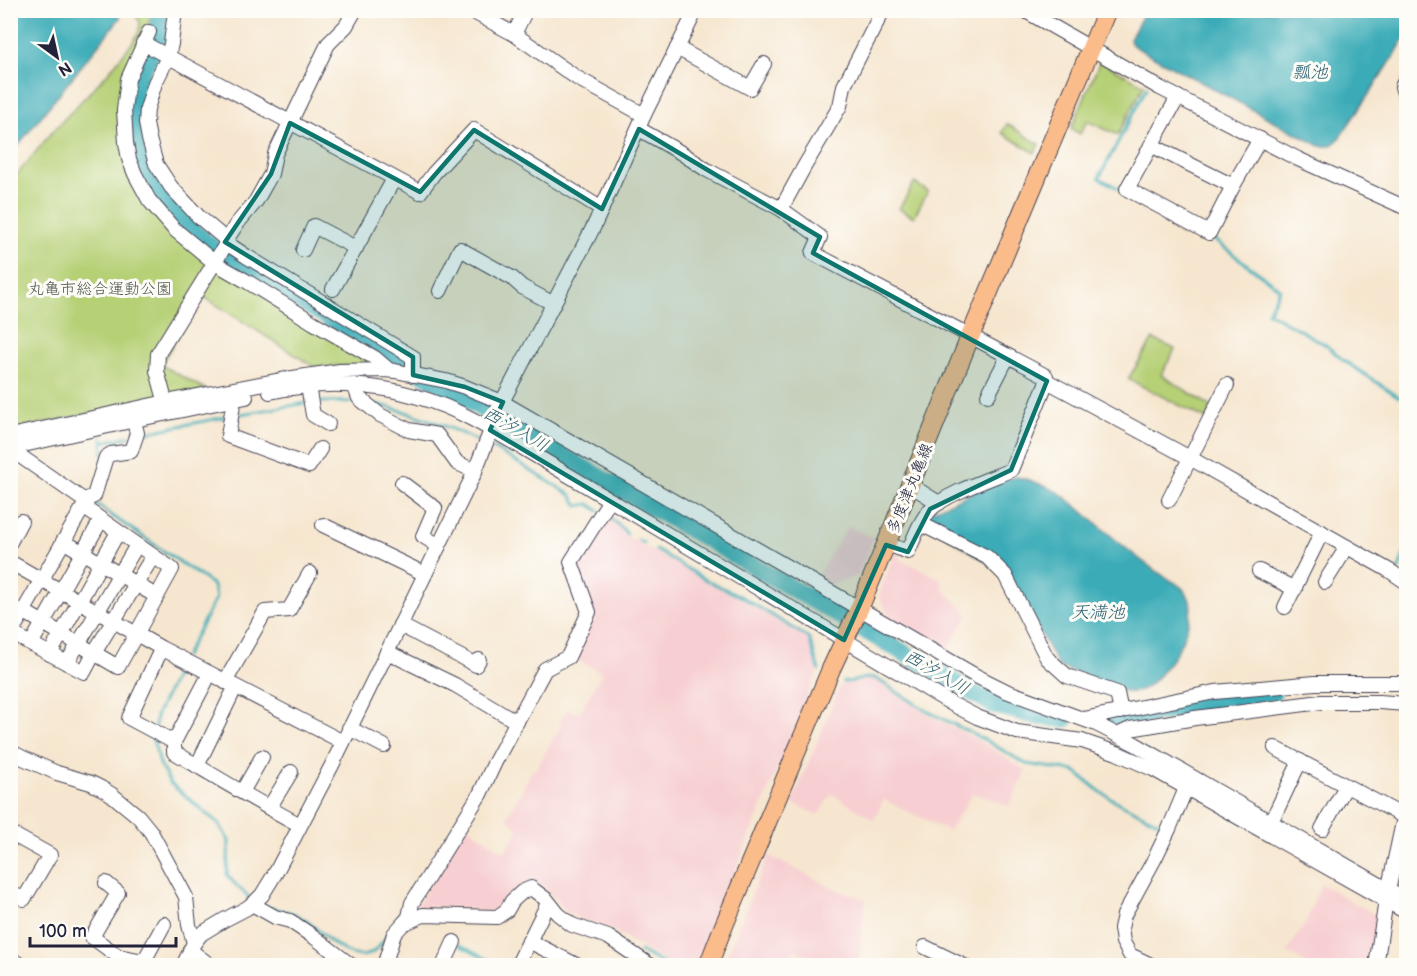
<svg xmlns="http://www.w3.org/2000/svg" width="1417" height="976" viewBox="0 0 1417 976" font-family="'Balsamiq Sans','Klee One',sans-serif">
<style>
.built{fill:#f7cfd2}
.green{fill:#b6d076;stroke:#6c7958;stroke-width:1.5}
.water{fill:#3bacb7;stroke:#2e6779;stroke-width:1.5}
.lines{fill:none;stroke-linecap:round;stroke-linejoin:round}
.stream{stroke:#3bacb7;stroke-width:3}
.river{stroke:#3bacb7;stroke-width:18}
.minor-casing{stroke:#423f51;stroke-width:16}
.major-casing{stroke:#423f51;stroke-width:20}
.minor{stroke:#fff;stroke-width:14}
.major{stroke:#fabc8b;stroke-width:18}
.marked{fill:#0f766e;fill-opacity:0.2;stroke:#0f766e;stroke-width:4.5;stroke-linejoin:round}
.labels{text-anchor:middle;stroke-width:6;stroke-linejoin:round;paint-order:stroke}
.park-label{font-size:16px;fill:#4e564d;stroke:#fdfcf7}
.street-label{font-size:16px;fill:#22223b;stroke:#fdfcf7}
.water-label{font-size:18px;font-style:italic;fill:#2d6073;stroke:#fdfcf7}
</style>
<rect width="100%" height="100%" fill="#fdfcf7"/>
<filter id="ink" filterUnits="userSpaceOnUse"><feTurbulence type="fractalNoise" baseFrequency=".0167" numOctaves="2"/><feDisplacementMap in="SourceGraphic" scale="12" xChannelSelector="R" yChannelSelector="G"/><feConvolveMatrix kernelMatrix="1 2 1 2 8 2 1 2 1" color-interpolation-filters="sRGB"/></filter>
<filter id="wash" filterUnits="userSpaceOnUse"><feTurbulence type="fractalNoise" baseFrequency=".008" numOctaves="4" result="noise"/><feDisplacementMap in="SourceGraphic" scale="24" xChannelSelector="R" yChannelSelector="G"/><feGaussianBlur stdDeviation="1.35" result="paint"/><feColorMatrix in="noise" values="0 0 0 0 0 0 0 0 0 0 0 0 0 0 0 0 0 1.4 0 .05"/><feComposite in="paint" operator="in"/></filter>
<g filter="url(#wash)">
<rect width="100%" height="100%" fill="#f6e6cf"/>
<g class="built">
<polygon points="607,519 617,524 625,535 709,583 742,599 809,639 818,671 696,965 665,962 610,929 580,920 568,913 544,886 534,882 528,882 511,892 497,909 487,911 437,907 430,906 422,908 417,907 464,824 504,852 518,831 517,828 507,817 532,771 537,768 561,725 561,723 559,722 569,709 576,713 580,712 601,674 600,672 572,657 592,621 578,566 583,554"/>
<polygon points="848,526 874,538 858,576 831,585 817,576"/>
<polygon points="896,551 902,560 941,579 943,589 969,615 946,651 888,616 879,595"/>
<polygon points="869,678 875,680 934,718 974,738 1026,770 1009,806 973,793 949,831 888,802 884,799 874,820 832,794 818,815 792,803 841,684 855,683"/>
<polygon points="768,855 837,890 866,899 858,965 832,965 794,950 788,965 723,965"/>
<polygon points="1321,884 1379,917 1371,965 1309,965 1287,952 1305,924"/>
</g>
<g class="green">
<polygon points="132,11 152,11 145,38 138,53 123,142 167,228 376,365 314,367 201,295 161,365 207,390 11,430 11,182 53,131 107,74 133,42 139,32 140,22"/>
<polygon points="1100,61 1144,85 1118,135 1087,121 1080,134 1071,129"/>
<polygon points="1007,124 1039,144 1035,153 1002,133"/>
<polygon points="914,183 928,191 914,217 899,209"/>
<polygon points="1153,339 1175,349 1161,375 1212,407 1206,419 1128,379"/>
</g>
<g class="water">
<polygon points="11,10 119,11 120,18 11,154"/>
<path d="M 1145,11 L 1406,11 L 1405,38 L 1386,69 L 1338,140 C 1332,146 1328,147 1320,146 L 1135,47 L 1131,43 L 1130,39 Z"/>
<path d="M 1017,477 C 1032,480 1048,487 1061,494 C 1095,520 1125,551 1162,575 C 1171,581 1185,586 1189,598 C 1196,612 1180,650 1170,662 C 1159,675 1147,694 1127,692 L 1058,666 L 1010,577 L 927,523 L 931,511 L 1003,479 Z"/>
</g>
<g class="lines">
<g class="stream">
<polyline points="1122,190 1099,178 1147,87"/>
<polyline points="1210,237 1280,289 1268,312 1326,345 1343,360 1399,397"/>
<polyline points="314,402 354,402"/>
<path d="M 375,404 C 412,412 443,424 476,440"/>
<polyline points="241,414 307,403"/>
<polyline points="139,434 225,417"/>
<polyline points="102,438 103,453"/>
<polyline points="103,442 130,436"/>
<polyline points="490,446 571,495 578,506 589,504 599,511"/>
<polyline points="93,501 108,513 212,584 215,592 216,598 185,656"/>
<polyline points="611,519 617,523 627,534"/>
<polyline points="638,540 644,543"/>
<polyline points="656,550 706,580 742,597 809,638 819,670"/>
<polyline points="1398,571 1406,550"/>
<path d="M 843,682 C 854,683 864,676 875,678 L 927,711 L 987,741 L 1026,764 L 1074,771 L 1102,793 L 1121,804 L 1164,825"/>
<polyline points="155,727 156,716 181,664"/>
<polyline points="153,736 153,740 161,767 170,783 219,824 229,841 227,875 235,884 252,900"/>
<path d="M 271,908 C 283,910 292,912 302,918 C 321,929 349,968 373,952 C 379,948 384,940 388,934"/>
<polyline points="459,945 500,966"/>
<polyline points="640,951 663,964 671,966"/>
</g>
<g class="river">
<path d="M 159,10 C 159,21 160,32 157,42 C 152,57 140,69 137,84 C 135,91 135,99 134,106 C 127,175 172,217 223,255 L 511,426 L 994,705 L 1040,717 L 1065,719"/>
<polyline points="1115,722 1207,703 1273,692"/>
</g>
</g>
</g>
<g filter="url(#ink)">
<g class="lines">
<defs>
<g id="minor">
<polyline points="355,10 346,26 328,44 275,154 271,174 256,201 236,225 225,242 246,256 413,357 413,375"/>
<polyline points="470,10 514,34 577,78 644,115"/>
<polyline points="1024,10 1160,88 1298,159 1406,208"/>
<polyline points="149,32 128,79 124,110 126,143 129,159 135,174 149,200 174,229 215,263 248,282 314,323 375,358 389,370"/>
<polyline points="514,34 526,10"/>
<polyline points="143,43 420,192 434,173 474,130 602,209"/>
<polyline points="677,48 750,88 764,64"/>
<polyline points="1406,78 1402,87 1406,98"/>
<polyline points="1178,97 1127,189 1209,233 1233,186 1260,139"/>
<polyline points="639,129 683,154 707,170 781,209 820,237 813,253 1046,376 1047,381 1190,458 1390,571 1406,582"/>
<polyline points="1151,145 1233,186"/>
<polyline points="781,209 804,167 840,106 844,86 883,10"/>
<polyline points="303,250 314,226 356,248"/>
<polyline points="333,289 394,179"/>
<polyline points="440,291 460,249 512,278 522,287 554,304"/>
<polyline points="354,385 359,398 380,415 409,430 437,435 457,463 475,471"/>
<polyline points="308,386 313,415 328,424"/>
<polyline points="232,392 234,399 228,436 309,466 320,449"/>
<path d="M 270,392 C 335,378 400,385 460,413 C 483,424 506,438 528,451 L 952,704 L 977,717 L 1017,732 L 1082,741 L 1117,753 L 1153,769 L 1406,912"/>
<polyline points="988,395 1008,356"/>
<polyline points="168,411 157,371 158,354 226,244 224,238 198,216 171,187 156,164 149,139 146,123 147,109 155,83 167,59 171,44 175,10"/>
<polyline points="10,436 166,402 286,379 340,371 385,370 395,371 446,381 465,387 502,402 976,676 1006,691 1096,724 1135,744 1406,900"/>
<polyline points="10,448 144,418 246,397"/>
<polyline points="10,449 82,499 89,511 172,569 118,667 94,653 84,672 11,633 85,504 87,499 94,496 106,457 111,454 131,451 137,433 132,413"/>
<polyline points="402,483 435,508 423,536 439,546"/>
<polyline points="910,485 939,503"/>
<polyline points="1169,500 1227,385"/>
<polyline points="921,524 987,557 1005,575 1047,658 1067,676 1117,693 1121,712"/>
<polyline points="323,525 425,574"/>
<polyline points="63,541 156,596"/>
<polyline points="10,542 21,521"/>
<path d="M 887,542 L 895,547 L 908,552 C 914,538 920,521 930,510 C 945,494 990,479 1011,470 L 1047,381"/>
<polyline points="10,562 161,648 343,742"/>
<polyline points="1259,571 1295,589"/>
<polyline points="1325,582 1347,547"/>
<polyline points="1285,607 1322,532"/>
<polyline points="23,611 94,653 153,556"/>
<polyline points="400,625 476,665 479,660"/>
<polyline points="31,644 101,520"/>
<polyline points="387,652 455,685 517,722"/>
<polyline points="50,654 118,532"/>
<polyline points="159,654 129,718 174,742"/>
<polyline points="67,663 137,545"/>
<path d="M 206,681 L 174,742 L 174,752 C 216,777 257,802 300,825"/>
<polyline points="225,682 265,612 289,610 310,573"/>
<polyline points="1084,719 1215,692 1315,683 1406,683"/>
<polyline points="349,728 384,746"/>
<polyline points="1117,735 1130,729 1195,718 1321,702 1379,702 1406,704"/>
<polyline points="1275,748 1405,817"/>
<polyline points="10,751 23,758 57,773 91,783 101,788 111,794 138,816 151,832 186,897 189,925 194,943"/>
<polyline points="197,766 232,694"/>
<polyline points="242,792 262,757"/>
<polyline points="269,808 291,772"/>
<polyline points="1275,814 1300,761"/>
<polyline points="1322,829 1346,786"/>
<polyline points="10,833 50,855 24,899 10,893"/>
<polyline points="106,883 118,893 92,937 118,956 144,961 152,966"/>
<polyline points="252,904 275,917 290,921 314,937 352,966"/>
<polyline points="403,924 409,917 412,903 480,794 495,762 545,669 568,657 589,612 571,562 610,500"/>
<polyline points="529,941 578,966"/>
<polyline points="925,947 964,966"/>
<polyline points="190,950 211,966"/>
<polyline points="10,959 23,966"/>
<polyline points="144,961 164,924"/>
<polyline points="183,966 194,943 201,934 224,920 247,908 256,901 262,895 276,872 332,765 473,476 502,402 594,226 644,115 696,10"/>
<polyline points="384,966 394,934 403,924 423,915 497,917 507,910 512,901 522,892 531,888 547,900 558,914 572,925 608,937 651,966"/>
<polyline points="443,966 454,942"/>
<polyline points="517,966 546,907"/>
<polyline points="1153,966 1130,955 1123,942 1121,928 1124,915 1155,858 1169,829 1189,781"/>
<polyline points="1376,966 1386,900 1406,809"/>
</g>
<polyline id="major" points="708,966 720,935 831,669 859,609 887,542 970,337 1107,10"/>
</defs>
<use href="#minor" class="minor-casing"/>
<use href="#major" class="major-casing"/>
<use href="#minor" class="minor"/>
<use href="#major" class="major"/>
</g>
</g>
<path class="marked" d="M 290,123 L 420,192 L 474,130 L 602,209 L 639,129 L 820,237 L 813,253 L 1047,381 L 1011,470 L 930,509 L 908,552 L 886,545 L 844,640 L 490,430 L 503,402 L 465,387 L 413,375 L 413,357 L 225,242 L 271,174 Z"/>
<g class="labels">
<g class="park-label">
<text x="100" y="294">丸亀市総合運動公園</text>
</g>
<g class="street-label">
<text transform="translate(909 488) rotate(-68)" y="6">多度津丸亀線</text>
</g>
<g class="water-label">
<text x="1310" y="78">瓢池</text>
<text transform="translate(516 429) rotate(30)" y="6">西汐入川</text>
<text x="1098" y="618">天満池</text>
<text transform="translate(937 672) rotate(30)" y="6">西汐入川</text>
</g>
</g>
<rect width="1417" height="976" fill="none" stroke="#fdfcf7" stroke-width="36"/>
<g transform="translate(57 57) rotate(147)" stroke="#fdfcf7" stroke-width="4.5" paint-order="stroke">
<path d="M0-4.5L10 22L0 15L-10 22Z" fill="#22223b"/>
<text y="-9" font-size="16" font-weight="bold" text-anchor="middle" fill="#22223b">N</text>
</g>
<path d="M30 937v9h146v-9" fill="none" stroke="#22223b" stroke-width="3"/>
<text x="39" y="937" font-size="18" fill="#22223b" stroke="#fdfcf7" stroke-width="4.5" paint-order="stroke">100 m</text>
</svg>
